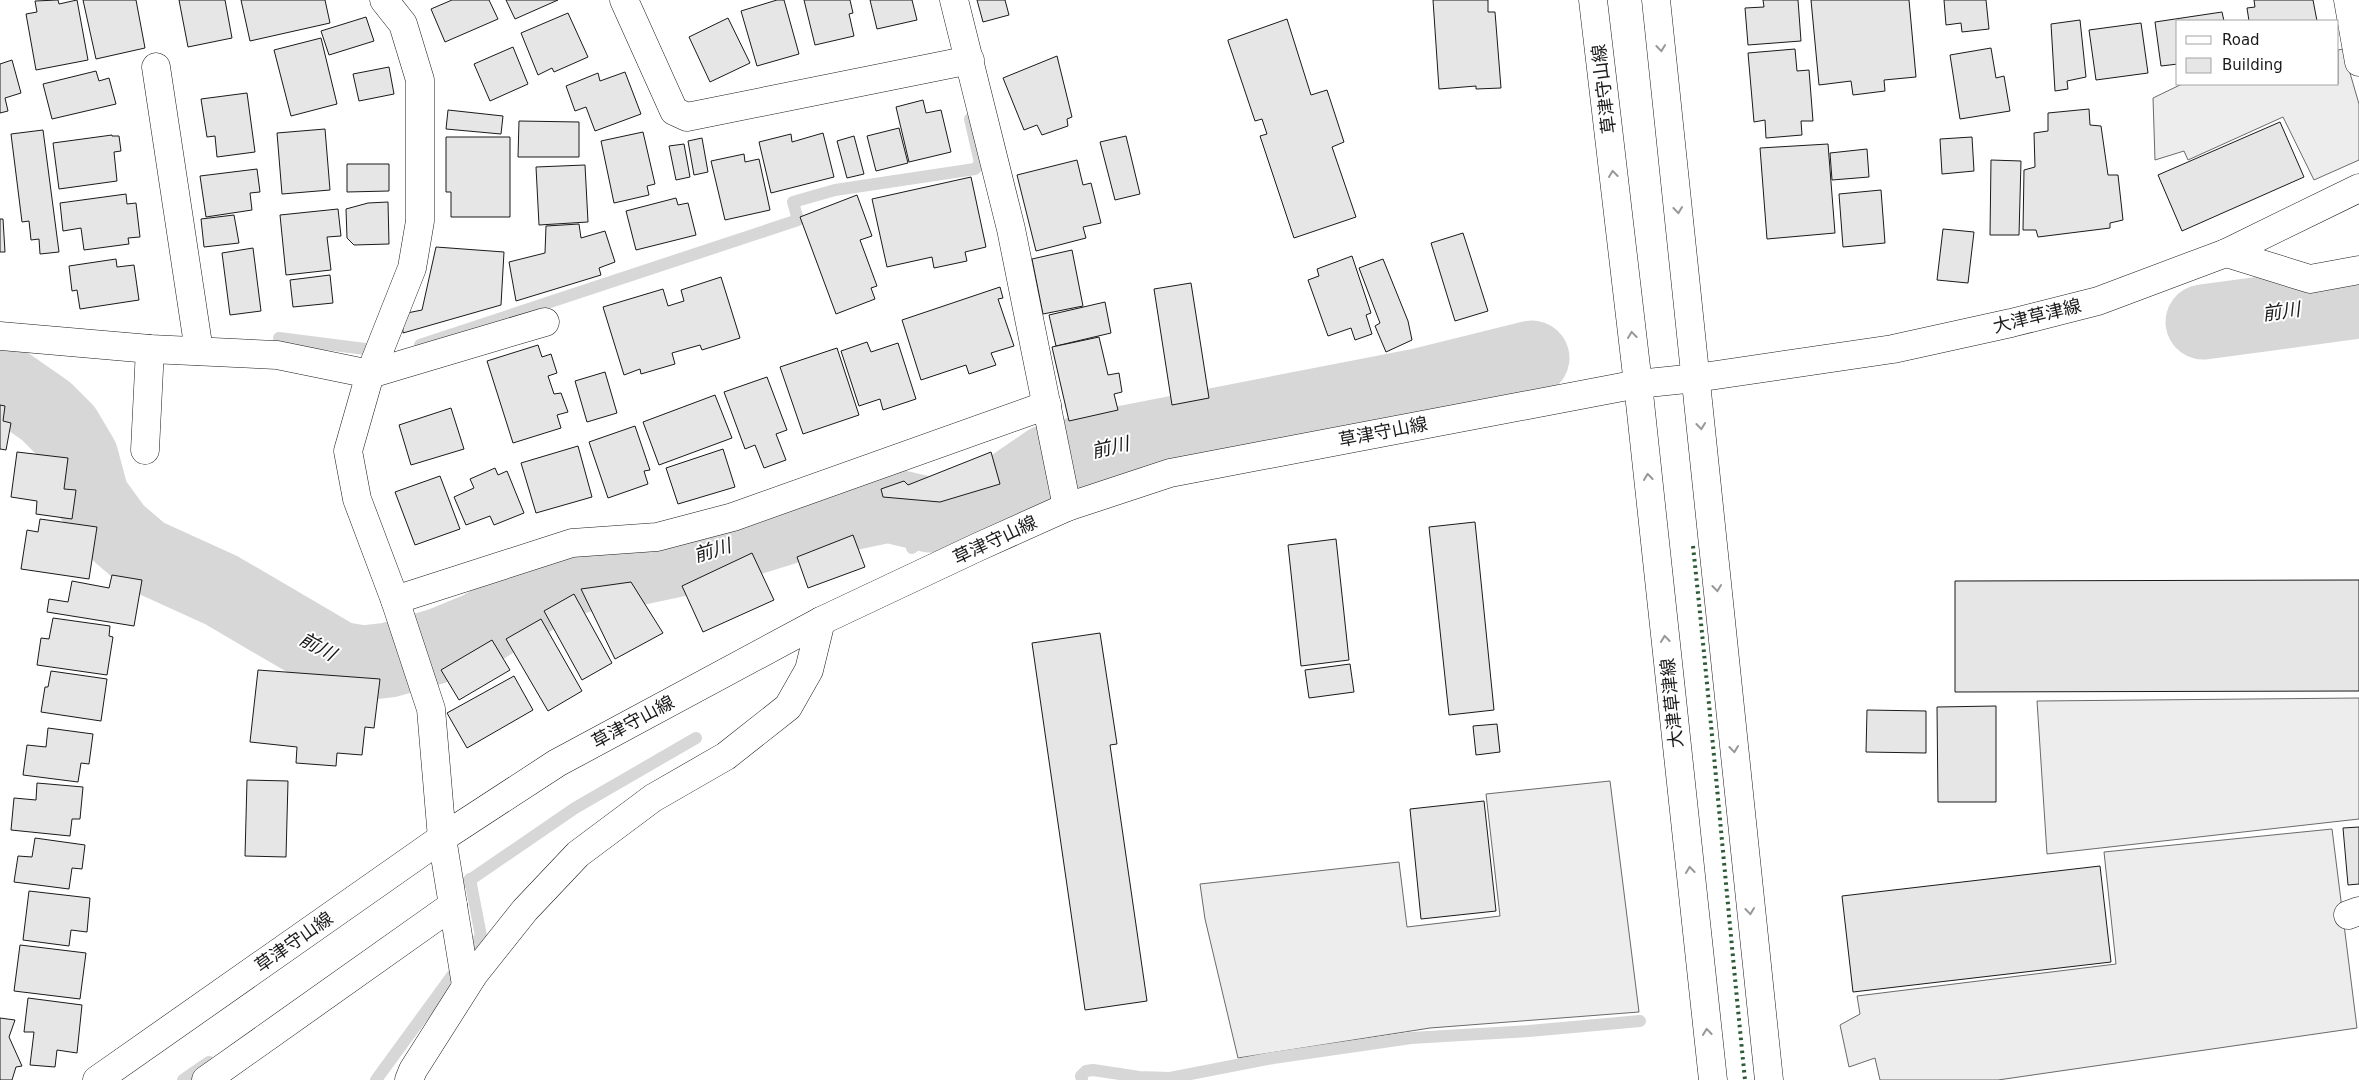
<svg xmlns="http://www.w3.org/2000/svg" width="2359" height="1080" viewBox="0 0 2359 1080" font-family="'DejaVu Sans','Noto Sans JP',sans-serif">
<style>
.built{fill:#ededed;stroke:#6a6a6a}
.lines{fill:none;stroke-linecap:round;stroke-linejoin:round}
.stream{stroke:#d7d7d7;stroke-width:12}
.river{stroke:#d7d7d7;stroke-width:75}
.building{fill:#e6e6e6;stroke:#1a1a1a}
.minor-casing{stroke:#1a1a1a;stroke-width:29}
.major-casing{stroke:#1a1a1a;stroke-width:29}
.minor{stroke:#fff;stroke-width:28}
.major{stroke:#fff;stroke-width:28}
.hedge{stroke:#2b5a34;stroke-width:4;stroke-dasharray:2.5 4;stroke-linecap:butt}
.oneway{stroke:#989898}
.labels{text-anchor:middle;stroke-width:4;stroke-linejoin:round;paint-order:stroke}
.street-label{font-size:18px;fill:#1a1a1a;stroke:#fff}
.water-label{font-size:19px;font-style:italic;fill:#1a1a1a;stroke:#fff}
</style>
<rect width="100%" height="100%" fill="#fff"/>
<g class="built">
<polygon points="2343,49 2359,104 2359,160 2314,180 2283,117 2188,160 2184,151 2155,160 2153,98 2182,84 2338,84 2338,50"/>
<polygon points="2359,698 2359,819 2047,854 2037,701"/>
<polygon points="1610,781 1639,1012 1430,1028 1238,1058 1205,919 1200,884 1399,862 1407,927 1500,916 1486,794"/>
<polygon points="2332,829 2357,1028 1998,1080 1880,1080 1875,1058 1849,1067 1840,1025 1860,1014 1857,996 2116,964 2104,852"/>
</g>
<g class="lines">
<g class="stream">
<polyline points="279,338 381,351"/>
<polyline points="420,345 798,220 793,202 835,190 975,169 980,163 970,119"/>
<polyline points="912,548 951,514"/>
<polyline points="467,882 575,808 696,738"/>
<polyline points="183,1080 209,1062"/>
<polyline points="376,1080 481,936 470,879"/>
<polyline points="1082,1080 1081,1076 1086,1071 1093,1070 1139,1077 1170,1078 1273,1058 1411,1038 1529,1031 1640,1021"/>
</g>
<g class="river">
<polyline points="2203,322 2359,301"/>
<polyline points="0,379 46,411 65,430 81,457 92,498 116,531 144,555 221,590 339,659 363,663 389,660 441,645 480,629 564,580 604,569 641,567 688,557 793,525 888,505 930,515 951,514 994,499 1048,462 1104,447 1423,385 1532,358"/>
</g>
</g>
<g class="building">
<polygon points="58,0 59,4 77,0 88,60 36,70 26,14 37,12 35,1"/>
<polygon points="83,0 136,0 145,48 96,59"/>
<polygon points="179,0 225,0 232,38 188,47"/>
<polygon points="241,0 325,0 330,23 250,41"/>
<polygon points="452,0 489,0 498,19 445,42 431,9"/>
<polygon points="506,0 558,0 515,19"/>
<polygon points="777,0 784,0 799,54 757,66 741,11"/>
<polygon points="804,0 850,0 853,13 849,14 854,36 815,45"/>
<polygon points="870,0 912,0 917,20 877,29"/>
<polygon points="977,0 1005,0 1009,15 983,22"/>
<polygon points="1433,0 1488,0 1488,12 1495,12 1501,88 1476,89 1476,86 1439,89"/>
<polygon points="1763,0 1798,0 1801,41 1748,45 1745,8 1764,7"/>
<polygon points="1811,0 1909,0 1916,77 1884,80 1885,91 1853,95 1851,81 1819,85"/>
<polygon points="1944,0 1986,0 1989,29 1962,32 1961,23 1946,25"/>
<polygon points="2254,0 2313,0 2317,21 2249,21 2247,8 2255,7"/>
<polygon points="2222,12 2224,21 2178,21 2178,64 2161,66 2155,22"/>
<polygon points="568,13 588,57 554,72 552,68 538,75 521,33"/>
<polygon points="366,17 374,41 329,55 321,31"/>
<polygon points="728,18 750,63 710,82 689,37"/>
<polygon points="1287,19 1311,95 1327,90 1344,142 1332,147 1356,217 1294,238 1260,136 1267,134 1262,119 1255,121 1228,41 1228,40"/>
<polygon points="2080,20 2086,77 2067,81 2068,89 2055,91 2051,24"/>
<polygon points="2141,23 2148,73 2096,80 2089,30"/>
<polygon points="321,38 337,104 291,116 274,50"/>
<polygon points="513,47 528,84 490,101 474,64"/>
<polygon points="1991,48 1996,78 2004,76 2010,111 1960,119 1950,55"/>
<polygon points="1795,49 1797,71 1809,70 1813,121 1801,121 1802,135 1766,138 1765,120 1754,122 1748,53"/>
<polygon points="1057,56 1072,117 1067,119 1068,126 1042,135 1037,125 1024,130 1003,78"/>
<polygon points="12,60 21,93 5,98 8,111 0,113 0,64"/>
<polygon points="389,67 394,94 359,101 353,74"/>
<polygon points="96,71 99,81 109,78 116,104 52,119 43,84"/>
<polygon points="625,72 641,114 595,131 586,107 575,111 566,86 598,73 600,81"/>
<polygon points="247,93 255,152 217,157 215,136 207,137 201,99"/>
<polygon points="923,100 926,113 941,110 951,152 909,162 896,107"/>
<polygon points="2089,109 2090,125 2101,126 2108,175 2118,175 2123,220 2110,223 2110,228 2038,237 2036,230 2023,230 2024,170 2035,167 2034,133 2048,131 2048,113"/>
<polygon points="448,110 503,116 501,134 446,129"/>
<polygon points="519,121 579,122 579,157 518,157"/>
<polygon points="2280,122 2304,177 2182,231 2158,175"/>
<polygon points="899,128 908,163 876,171 867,136"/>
<polygon points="325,129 330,190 282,194 277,133"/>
<polygon points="43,130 59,252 40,254 39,239 31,240 29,221 22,222 11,134"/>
<polygon points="643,132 655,184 647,186 649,195 614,203 601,141"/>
<polygon points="823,133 834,177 771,193 759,142 791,134 792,142"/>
<polygon points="112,135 112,136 119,136 121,151 114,152 117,181 59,189 53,143"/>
<polygon points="854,136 864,174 847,178 837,141"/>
<polygon points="1126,136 1140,194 1115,200 1100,142"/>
<polygon points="446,137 510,137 510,217 451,217 451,192 446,192"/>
<polygon points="1972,137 1974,171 1942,174 1940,139"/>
<polygon points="702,138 708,172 694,175 688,141"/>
<polygon points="684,144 690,177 676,180 669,146"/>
<polygon points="1828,144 1835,233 1767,239 1760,148"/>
<polygon points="1867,149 1869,177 1832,180 1830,153"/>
<polygon points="744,154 745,162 759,159 770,210 725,220 711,161"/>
<polygon points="1077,160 1083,185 1091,183 1101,223 1083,227 1086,238 1036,251 1017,175"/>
<polygon points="1991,160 2021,161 2019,235 1990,235"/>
<polygon points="347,164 389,164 389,191 347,192"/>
<polygon points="585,165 588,222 539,225 536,167"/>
<polygon points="257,169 260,192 250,193 252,210 206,217 200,176"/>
<polygon points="971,177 986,247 965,252 967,261 934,268 932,257 887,267 872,199"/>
<polygon points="1881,190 1885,243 1843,247 1839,194"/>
<polygon points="126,194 127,204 136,203 140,237 128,238 129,244 84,250 81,228 63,231 60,203"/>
<polygon points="857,195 872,236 860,240 877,286 871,288 875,299 836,314 800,217"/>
<polygon points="676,198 678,205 688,203 696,235 636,250 626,211"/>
<polygon points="388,202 389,244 354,245 347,238 346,209 368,203"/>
<polygon points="338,209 341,236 327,237 331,270 286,275 280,215"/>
<polygon points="234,215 239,243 204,247 201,219"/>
<polygon points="0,219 3,219 5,252 0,252"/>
<polygon points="579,224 581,238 605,231 615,262 599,268 601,275 516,301 509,262 545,253 546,226"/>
<polygon points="1943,229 1974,232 1968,283 1937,280"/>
<polygon points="1463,233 1488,311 1455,321 1431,243"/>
<polygon points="436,247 504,252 501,305 403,333 402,314 422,310"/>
<polygon points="253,248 261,311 230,315 222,253"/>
<polygon points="1072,250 1083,306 1043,314 1032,259"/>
<polygon points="1352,256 1371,313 1366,315 1372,334 1355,340 1351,328 1328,336 1308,280 1319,276 1317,269"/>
<polygon points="116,259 117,267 134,265 139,300 80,309 77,290 72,291 69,266"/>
<polygon points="1383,259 1408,321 1412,340 1386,352 1375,326 1380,323 1359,268"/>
<polygon points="330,275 333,303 293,307 290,280"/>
<polygon points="721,277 740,338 702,350 700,345 672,353 675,364 641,374 640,369 624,375 603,307 663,289 668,306 684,301 681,290"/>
<polygon points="1191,283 1209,398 1172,405 1154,289"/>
<polygon points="1000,287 1003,298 998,299 1014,346 991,353 996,365 969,374 966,365 921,380 902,320"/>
<polygon points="1105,302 1111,333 1056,346 1049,315"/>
<polygon points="1099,337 1108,375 1119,373 1122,392 1114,394 1118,410 1069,421 1052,347"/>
<polygon points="867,342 871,352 898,343 916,399 883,410 880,399 859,406 841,351"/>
<polygon points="538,345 542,357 551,354 557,373 548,376 554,394 561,393 568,412 557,415 561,428 513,443 487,361"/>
<polygon points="837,348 859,415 803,434 780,367"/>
<polygon points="605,372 617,413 587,422 575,381"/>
<polygon points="767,377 787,430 776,434 786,460 764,468 755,445 745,449 724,392"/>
<polygon points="715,395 732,438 659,465 643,422"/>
<polygon points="0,405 5,406 3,421 11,423 6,450 0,449"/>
<polygon points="451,408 464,449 411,465 399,425"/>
<polygon points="635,426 650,470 644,471 648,484 608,498 589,442"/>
<polygon points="578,446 592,497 536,513 521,463"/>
<polygon points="723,449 735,487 678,504 666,468"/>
<polygon points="17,452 68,458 64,489 76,490 72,519 36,514 37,501 11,497"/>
<polygon points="991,452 1000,484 940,502 883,497 881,489 904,481 908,485"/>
<polygon points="495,468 498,475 507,471 524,513 494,525 490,516 466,525 454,497 474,488 470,479"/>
<polygon points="440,476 460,529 415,545 395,492"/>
<polygon points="40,519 97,527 89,579 21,569 27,530 38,532"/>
<polygon points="1475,522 1494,710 1449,715 1429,527"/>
<polygon points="853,535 865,567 808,588 797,557"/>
<polygon points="1336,539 1349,660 1301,666 1288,545"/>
<polygon points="752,553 774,600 703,632 682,586"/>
<polygon points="112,575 142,580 134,626 47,612 49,599 68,602 72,581 109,588"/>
<polygon points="2359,580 2359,691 1955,692 1955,581"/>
<polygon points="631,582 663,633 615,659 581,589"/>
<polygon points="574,594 612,663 582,680 544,611"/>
<polygon points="53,618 110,626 109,636 113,637 107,675 37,665 41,638 49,639"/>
<polygon points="541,619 582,691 548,711 506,639"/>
<polygon points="1100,633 1117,744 1110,745 1147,1001 1085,1010 1032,643"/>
<polygon points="492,640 510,670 459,700 441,670"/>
<polygon points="1350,664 1354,692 1309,698 1305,670"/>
<polygon points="258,670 380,679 374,728 365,727 362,755 337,753 336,766 296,763 297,747 250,742"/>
<polygon points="51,671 107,679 101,721 41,712 45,687 48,687"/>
<polygon points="514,676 533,710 467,748 447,713"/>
<polygon points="1996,706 1996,802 1938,802 1937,707"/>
<polygon points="1867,710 1926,711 1926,753 1866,752"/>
<polygon points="1497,724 1500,752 1476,755 1473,726"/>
<polygon points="48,728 93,734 89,764 81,763 78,782 23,775 27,745 46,747"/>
<polygon points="247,780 288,781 286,857 245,856"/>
<polygon points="37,783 83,787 80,819 72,819 70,836 11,830 14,798 36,800"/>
<polygon points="1484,801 1496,911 1421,919 1410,809"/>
<polygon points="2359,827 2359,884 2348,885 2343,828"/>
<polygon points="35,838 85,845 82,869 72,868 69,889 14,882 18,856 32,857"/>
<polygon points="2100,866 2111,962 1853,992 1842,896"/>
<polygon points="29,891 90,898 87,932 71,930 69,946 23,940"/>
<polygon points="20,945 86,953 80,999 14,991"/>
<polygon points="28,998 82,1005 77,1053 57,1050 55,1067 30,1065 34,1032 24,1032"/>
<polygon points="0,1018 15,1020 9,1037 22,1066 16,1067 12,1080 0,1080"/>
</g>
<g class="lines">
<defs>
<g id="minor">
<polyline points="384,0 403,24 420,80 420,221 412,268 370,374 348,451 357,499 395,600 431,709 442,838 466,985"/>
<polyline points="624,0 674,111 687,117 970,60"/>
<polyline points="954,0 1011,229 1067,507"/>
<polyline points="2348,0 2359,62"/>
<polyline points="156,67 199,351"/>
<polyline points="2226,253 2310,279 2359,270"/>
<polyline points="0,336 150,349 277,355 370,374 545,322"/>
<polyline points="145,450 150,349"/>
<polyline points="395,600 572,543 657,537 733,517 1047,405"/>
<polyline points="2348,915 2359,911"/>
<polyline points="206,1080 453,905"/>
<polyline points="409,1080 413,1070 474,974 525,910 578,854 653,798 726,756 788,707 809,670 821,621"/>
</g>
<g id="major">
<polyline points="1593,0 1638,384 1713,1080"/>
<polyline points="1656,0 1769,1080"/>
<polyline points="97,1080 442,838 557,763 821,621 978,547 1067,507 1170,473 1638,384 1696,378 1893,349 2011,323 2098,301 2226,253 2359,188"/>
</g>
</defs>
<use href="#minor" class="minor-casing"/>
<use href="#major" class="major-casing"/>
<use href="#minor" class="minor"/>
<use href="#major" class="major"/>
<path class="hedge" d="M 1693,546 C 1712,724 1727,902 1745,1080"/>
</g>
<defs><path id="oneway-chevron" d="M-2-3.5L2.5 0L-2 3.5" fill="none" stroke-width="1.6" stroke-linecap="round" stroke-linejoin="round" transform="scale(1.25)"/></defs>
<g class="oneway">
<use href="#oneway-chevron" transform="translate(1661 48) rotate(84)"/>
<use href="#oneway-chevron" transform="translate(1613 174) rotate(-97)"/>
<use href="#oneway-chevron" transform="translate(1678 210) rotate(84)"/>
<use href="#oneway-chevron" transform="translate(1632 335) rotate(-97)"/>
<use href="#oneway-chevron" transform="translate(1701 426) rotate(84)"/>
<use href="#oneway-chevron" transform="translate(1648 477) rotate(-96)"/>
<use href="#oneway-chevron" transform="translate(1717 588) rotate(84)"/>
<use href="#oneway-chevron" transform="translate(1665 639) rotate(-96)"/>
<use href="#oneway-chevron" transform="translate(1734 749) rotate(84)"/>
<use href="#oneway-chevron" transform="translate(1690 870) rotate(-96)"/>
<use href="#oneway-chevron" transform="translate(1750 911) rotate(84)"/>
<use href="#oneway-chevron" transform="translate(1707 1032) rotate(-96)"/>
</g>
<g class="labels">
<g class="street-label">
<text transform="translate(1604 89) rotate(-97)" y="6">草津守山線</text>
<text transform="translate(2037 316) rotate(-14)" y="6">大津草津線</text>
<text transform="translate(1383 432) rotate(-11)" y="6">草津守山線</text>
<text transform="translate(995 540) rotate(-25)" y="6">草津守山線</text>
<text transform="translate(1672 703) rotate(-96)" y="6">大津草津線</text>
<text transform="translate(633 722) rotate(-28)" y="6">草津守山線</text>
<text transform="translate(294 942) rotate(-35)" y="6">草津守山線</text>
</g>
<g class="water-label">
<text transform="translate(2281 311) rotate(-8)" y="7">前川</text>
<text transform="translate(1110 447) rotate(-13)" y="7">前川</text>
<text transform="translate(712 550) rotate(-17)" y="7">前川</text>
<text transform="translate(318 646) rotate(29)" y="7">前川</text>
</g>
</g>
<rect x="2176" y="20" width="162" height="65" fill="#ffffff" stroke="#a3a3a3"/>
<rect x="2186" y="36" width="25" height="8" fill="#ffffff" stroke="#a3a3a3"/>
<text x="2222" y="45" font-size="15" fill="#1a1a1a">Road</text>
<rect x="2186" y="58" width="25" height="15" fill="#e6e6e6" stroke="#a3a3a3"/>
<text x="2222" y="70" font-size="15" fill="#1a1a1a">Building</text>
</svg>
